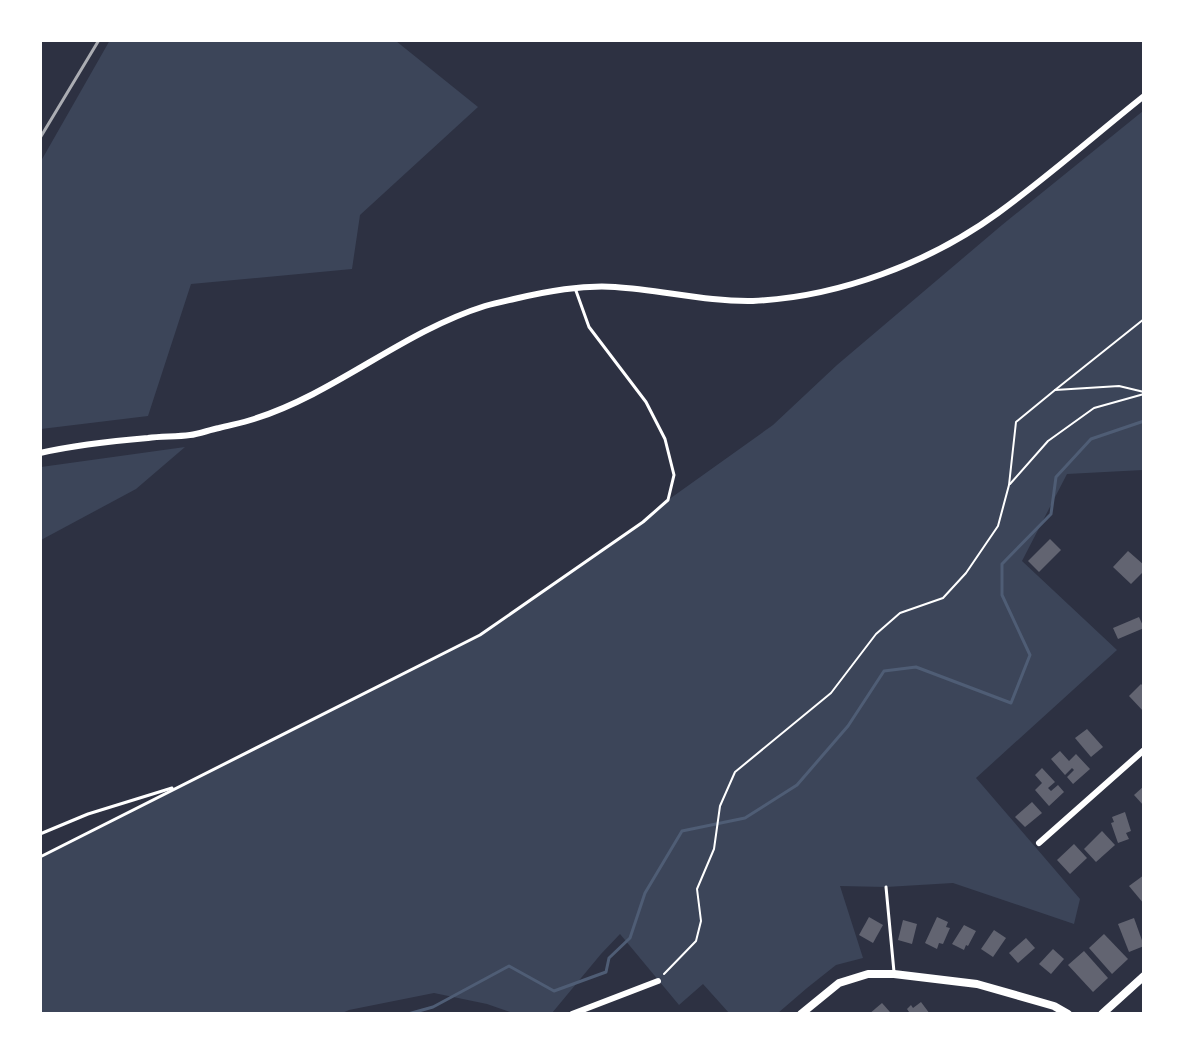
<svg xmlns="http://www.w3.org/2000/svg" width="1184" height="1054" viewBox="0 0 1184 1054" font-family="'Fira Sans Condensed',sans-serif">
<style>
.green{fill:#3c4559}
.lines{fill:none;stroke-linecap:round;stroke-linejoin:round}
.stream{stroke:#4f5d75;stroke-width:3}
.building{fill:#626471}
.path{stroke:#fff;stroke-width:2}
.service{stroke:#fff;stroke-width:3}
.minor{stroke:#fff;stroke-width:6}
.tertiary{stroke:#fff;stroke-width:8}
.rail{stroke:#abadb3;stroke-width:3}
</style>
<rect width="100%" height="100%" fill="#2d3142"/>
<g class="green">
<polygon points="110,40 396,41 478,107 360,215 352,269 191,284 148,416 41,429 41,161"/>
<polygon points="1143,111 1143,470 1067,474 1022,561 1117,650 976,778 1080,899 1074,924 953,883 886,887 840,886 863,958 836,965 807,988 778,1013 729,1013 703,984 679,1005 620,934 601,954 552,1013 513,1013 487,1004 434,993 349,1010 340,1014 41,1014 41,857 480,635 643,522 668,500 773,425 837,365 1002,225"/>
<polygon points="185,447 136,489 41,540 41,467"/>
</g>
<g class="lines">
<polyline class="stream" points="408,1014 433,1007 509,966 554,991 606,972 609,958 630,938 645,893 682,831 745,818 797,785 848,726 884,671 916,667 1011,703 1030,655 1002,595 1002,564 1051,514 1056,477 1091,439 1144,421"/>
</g>
<g class="building">
<polygon points="1050,539 1061,550 1039,572 1028,561"/>
<polygon points="1128,551 1144,565 1144,571 1131,584 1113,567"/>
<polygon points="1139,617 1144,628 1118,639 1113,628"/>
<polygon points="1141,684 1144,687 1144,712 1129,696"/>
<polygon points="1087,729 1103,747 1091,757 1075,738"/>
<polygon points="1060,751 1069,761 1076,754 1090,769 1073,784 1067,777 1074,770 1072,768 1065,775 1051,759"/>
<polygon points="1042,768 1055,782 1048,788 1051,791 1058,785 1064,792 1049,806 1035,790 1042,783 1035,775"/>
<polygon points="1144,786 1144,806 1134,795"/>
<polygon points="1032,802 1042,813 1025,827 1015,817"/>
<polygon points="1125,812 1131,831 1126,833 1129,839 1118,843 1111,823 1114,822 1112,817"/>
<polygon points="1102,831 1115,845 1096,862 1084,849"/>
<polygon points="1074,844 1087,858 1070,874 1057,860"/>
<polygon points="1144,875 1144,904 1129,886"/>
<polygon points="869,917 883,925 873,943 859,935"/>
<polygon points="937,917 948,922 946,927 950,928 943,944 939,943 937,949 925,943"/>
<polygon points="1134,918 1144,946 1129,952 1118,924"/>
<polygon points="903,920 917,924 912,944 898,940"/>
<polygon points="964,925 976,931 968,946 966,945 964,950 952,944"/>
<polygon points="994,930 1006,938 993,957 981,949"/>
<polygon points="1104,934 1128,959 1112,974 1089,948"/>
<polygon points="1026,938 1035,948 1018,963 1009,953"/>
<polygon points="1053,949 1064,959 1051,974 1039,964"/>
<polygon points="1084,951 1108,978 1093,992 1068,965"/>
<polygon points="921,1002 930,1014 906,1014 909,1012 907,1009 911,1005 913,1008"/>
<polygon points="882,1003 890,1012 888,1014 869,1014"/>
</g>
<g class="lines">
<g class="path">
<polyline points="1055,390 1144,319"/>
<polyline points="1010,484 1048,441 1094,408 1144,394"/>
<polyline points="664,974 696,941 701,921 697,889 714,849 720,806 735,772 831,693 876,634 900,613 943,598 966,573 998,526 1009,485 1016,422 1055,390 1119,386 1144,392"/>
</g>
<g class="service">
<polyline points="40,834 88,814 172,788"/>
<polyline points="40,857 480,635 643,522 668,500 674,475 665,439 646,402 589,327 575,288"/>
<polyline points="886,887 894,972"/>
</g>
<g class="minor">
<path d="M 40,453 C 75,445 112,441 148,438 C 161,436 176,437 190,435 C 199,434 209,430 219,428 C 230,425 242,423 254,419 C 336,393 402,332 485,306 C 495,303 505,301 514,299 C 548,291 581,285 615,287 C 662,290 707,302 753,301 C 839,297 929,263 998,213 C 1049,176 1095,135 1144,96"/>
<polyline points="1039,843 1144,750"/>
<polyline points="572,1014 658,981"/>
</g>
<g class="tertiary">
<polyline points="801,1014 839,983 868,974 894,974 977,984 1054,1006 1068,1014"/>
<polyline points="1102,1014 1144,976"/>
</g>
<polyline class="rail" points="40,138 99,40"/>
</g>
<rect width="1184" height="1054" fill="none" stroke="#ffffff" stroke-width="84"/>
</svg>
